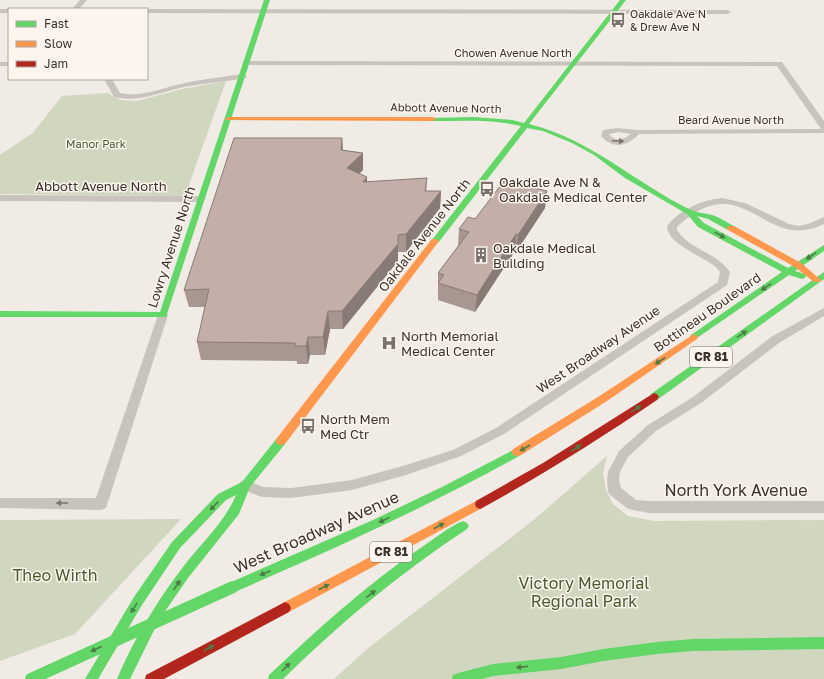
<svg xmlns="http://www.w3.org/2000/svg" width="824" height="679" viewBox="0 0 824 679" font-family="'Golos Text',sans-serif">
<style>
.green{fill:#d1d6bf}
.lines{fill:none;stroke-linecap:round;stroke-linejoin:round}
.street{fill:#c9c3be;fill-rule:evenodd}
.fast{fill:#63d668;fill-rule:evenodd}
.slow{fill:#ff974d;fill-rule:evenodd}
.jam{fill:#b3261e;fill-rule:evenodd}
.fast-bridge{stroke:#63d668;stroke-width:12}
.wall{fill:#a89690}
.shaded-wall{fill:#887a75}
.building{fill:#c3afa7;stroke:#887a75}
.oneway{fill:#7b726d}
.oneway2{fill:#4d7b46}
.labels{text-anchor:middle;stroke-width:3;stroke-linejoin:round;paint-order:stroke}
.far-poi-label{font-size:11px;fill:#3b302b;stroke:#fbf5ee;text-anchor:start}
.far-street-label{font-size:11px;fill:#3b302b;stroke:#fbf5ee}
.far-park-label{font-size:11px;fill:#4a5a2e;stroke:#fbf5ee}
.shield{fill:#fbf5ee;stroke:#756b66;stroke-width:1}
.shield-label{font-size:12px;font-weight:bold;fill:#3b302b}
.poi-label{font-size:13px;fill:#3b302b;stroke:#fbf5ee;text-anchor:start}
.street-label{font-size:13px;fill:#3b302b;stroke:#fbf5ee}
.near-street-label{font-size:16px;fill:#3b302b;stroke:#fbf5ee}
.near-park-label{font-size:16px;fill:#4a5a2e;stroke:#fbf5ee}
</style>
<rect width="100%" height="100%" fill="#f0ebe5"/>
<g class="green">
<polygon points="226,81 185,196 0,194 0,155 33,133 62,96 108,93 112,96 121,100 137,101 182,89"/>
<polygon points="607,456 603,473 606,490 613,504 628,516 654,521 824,520 824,679 334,679 367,649 536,518"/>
<polygon points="181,519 75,634 0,661 0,520"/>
</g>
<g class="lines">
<g class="street">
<polygon points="80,0 87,0 79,9 72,9"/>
<rect x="0" y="9" width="9" height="4"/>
<polygon points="147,9 728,10 731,12 728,14 147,13"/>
<path d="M 243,61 L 779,62 L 782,62 L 824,121 L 824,133 L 639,134 C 628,146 613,150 601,136 L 603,130 L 618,128 L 637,130 L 821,129 L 777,66 L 246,65 L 243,65 ZM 618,132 L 631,134 C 623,140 617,142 609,135 L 610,134 Z"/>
<rect x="0" y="62" width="9" height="4"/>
<path d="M 243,74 L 247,76 L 246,78 C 225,82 204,83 184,87 C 160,92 139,103 114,97 L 104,79 L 112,79 L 120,93 C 141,98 161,88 181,84 C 202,79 222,77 243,74 Z"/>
<polygon points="0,195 201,196 206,199 201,202 0,201"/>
<path d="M 722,198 L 745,203 L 789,224 L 798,226 L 808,224 L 824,217 L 824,224 C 763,254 744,164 677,227 L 677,230 C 690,250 716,252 730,272 L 727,285 L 504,434 L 461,456 L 406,475 L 352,490 L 291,498 L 262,497 L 241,489 L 239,485 L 241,481 L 246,480 L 263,487 L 291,488 L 352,480 L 406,465 L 453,450 L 496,428 L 718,282 L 720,272 L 716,267 C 704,257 667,244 667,226 C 680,209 702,200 722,198 Z"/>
<polygon points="824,308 824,316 779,343 701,403 656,431 628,457 620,472 619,480 621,488 636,500 649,501 824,501 824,513 649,513 628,509 610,495 608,491 607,480 608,472 619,451 648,425 693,397 771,337"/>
<polygon points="163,311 167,313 168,315 106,508 101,510 0,508 0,498 96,498 158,315 159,313"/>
</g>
<g class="fast">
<polygon points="264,0 270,0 166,317 0,317 0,311 160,312"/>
<path d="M 620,0 L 626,0 L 529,124 C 591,139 635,183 691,210 C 698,213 705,213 712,215 C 720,217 727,223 734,226 L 735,228 L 734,230 L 728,230 L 708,219 L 697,216 L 704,223 L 788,268 L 824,245 L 824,251 L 795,271 L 805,274 L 806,276 L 805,278 L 802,279 L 789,275 L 694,340 L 690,337 L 691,335 L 782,272 L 698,227 L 687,214 L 625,178 L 594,155 L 572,143 L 543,131 L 527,128 L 438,243 L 435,243 L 431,241 L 521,126 C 493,119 462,121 433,121 L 430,119 L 431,118 L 473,117 L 512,120 L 524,123 Z"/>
<polygon points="824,272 824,279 657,400 651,400 649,397 651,394"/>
<path d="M 281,437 L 285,438 L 286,441 L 285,444 L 250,487 L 239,514 L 188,578 L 159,620 L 130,679 L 117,679 C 133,641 155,604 180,571 C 198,546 224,524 236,495 L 226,500 L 180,548 L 142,605 L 98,679 L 85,679 L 134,597 L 172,542 L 218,494 L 242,482 L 277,438 Z"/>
<path d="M 517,448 L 521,449 L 522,452 L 521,455 C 429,506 334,549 237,591 L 233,592 L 229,591 L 227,587 L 229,583 L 373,520 L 444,486 Z"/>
<path d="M 463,521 L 467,523 L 469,526 L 467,529 C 400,573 340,623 283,679 L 268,679 L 269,675 C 317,630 365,586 419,549 C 433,540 448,527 463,521 Z"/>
<polygon points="824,637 824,649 693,651 657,654 603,661 561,669 493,676 482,679 452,679 453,675 458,673 493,664 561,657 603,649 657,642 693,639"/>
</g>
<g class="slow">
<polygon points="228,117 433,117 436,119 433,121 226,120 225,119"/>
<polygon points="728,226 734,226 801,263 821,280 820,282 814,282 795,267 728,230 727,228"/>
<polygon points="432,239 435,239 439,241 285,444 281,445 277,444 276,441 277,438"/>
<polygon points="694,334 698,337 697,339 604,403 521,455 517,456 513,455 512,452 513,449 598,397"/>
<polygon points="480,499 484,501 485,504 484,507 289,612 285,614 281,612 279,608 281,604"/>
</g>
<g class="jam">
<path d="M 654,393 L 657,394 L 659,397 L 657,400 C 601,438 544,474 484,507 L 480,509 L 476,507 L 475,504 L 476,501 L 543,463 Z"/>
<polygon points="285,602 289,604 291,608 289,612 164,679 145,679 146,675"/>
</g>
<polyline class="fast-bridge" points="31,679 233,587"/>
</g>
<g class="wall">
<polygon points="342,138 343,150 363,153 363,170 359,174 367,182 426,191 441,191 440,208 406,252 398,252 398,261 343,329 330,329 325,355 310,355 308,364 297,364 297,361 201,360 197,342 205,307 189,307 184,290"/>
<polygon points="547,191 545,208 516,252 515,251 475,312 438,300 438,273 458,246 459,229 475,219"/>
</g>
<g class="shaded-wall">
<polygon points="342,138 343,154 341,150"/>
<polygon points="363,153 363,170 348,185 347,168"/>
<polygon points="367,177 367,193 363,182"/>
<polygon points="427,178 426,195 425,191"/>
<polygon points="441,191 440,208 406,252 406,234"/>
<polygon points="547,191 545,208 516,252 518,235"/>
<polygon points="516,234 515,251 475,312 477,295"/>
<polygon points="398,235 398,261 343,329 342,311"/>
<polygon points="328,311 330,329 325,355 323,337"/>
<polygon points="308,337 310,355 308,364 306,346"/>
</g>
<g class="building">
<polygon points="234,138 342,138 341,150 363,153 347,168 367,177 363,182 427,178 425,191 441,191 406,234 398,235 398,244 342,311 328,311 323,337 308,337 306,346 295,346 295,343 197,342 209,289 184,290"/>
<polygon points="504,181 547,191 518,235 516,234 477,295 438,283 444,275 438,273 469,232 459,229 468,217 475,219"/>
</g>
<defs><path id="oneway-solid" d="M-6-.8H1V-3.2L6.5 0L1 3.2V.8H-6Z"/></defs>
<g class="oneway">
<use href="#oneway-solid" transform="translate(618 141) rotate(3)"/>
<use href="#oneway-solid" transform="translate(62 503) rotate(-180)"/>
</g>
<g class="oneway2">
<use href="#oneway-solid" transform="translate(720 235) rotate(29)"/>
<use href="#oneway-solid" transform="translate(811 256) rotate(146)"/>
<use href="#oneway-solid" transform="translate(766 287) rotate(146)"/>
<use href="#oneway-solid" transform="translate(742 334) rotate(-35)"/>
<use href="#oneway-solid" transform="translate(660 361) rotate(147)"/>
<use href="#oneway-solid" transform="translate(636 409) rotate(-35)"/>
<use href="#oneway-solid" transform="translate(525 448) rotate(150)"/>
<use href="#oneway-solid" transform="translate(576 448) rotate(-33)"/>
<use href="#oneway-solid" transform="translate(214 506) rotate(133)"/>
<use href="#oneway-solid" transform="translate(384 520) rotate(154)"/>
<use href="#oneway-solid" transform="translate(439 526) rotate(-28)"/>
<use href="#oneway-solid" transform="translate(265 573) rotate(157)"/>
<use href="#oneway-solid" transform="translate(177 585) rotate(-55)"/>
<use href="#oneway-solid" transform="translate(324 587) rotate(-28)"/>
<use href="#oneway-solid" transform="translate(371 594) rotate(-38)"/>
<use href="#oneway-solid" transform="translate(134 608) rotate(121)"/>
<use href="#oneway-solid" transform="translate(209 648) rotate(-28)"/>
<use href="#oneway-solid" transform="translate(96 649) rotate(155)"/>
<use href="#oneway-solid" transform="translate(286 667) rotate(-45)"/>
<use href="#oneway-solid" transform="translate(522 667) rotate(174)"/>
</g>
<defs>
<symbol id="bus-bare" viewBox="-9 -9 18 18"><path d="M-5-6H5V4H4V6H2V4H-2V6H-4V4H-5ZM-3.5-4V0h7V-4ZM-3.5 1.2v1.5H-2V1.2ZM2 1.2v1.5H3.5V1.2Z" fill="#7a716c" stroke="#fbf5ee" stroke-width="2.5" paint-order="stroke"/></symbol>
<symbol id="building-bare" viewBox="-9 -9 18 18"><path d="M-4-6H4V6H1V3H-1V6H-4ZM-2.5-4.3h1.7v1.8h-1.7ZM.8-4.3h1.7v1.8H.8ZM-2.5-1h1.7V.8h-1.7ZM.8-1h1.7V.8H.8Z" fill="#7a716c" stroke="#fbf5ee" stroke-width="2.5" paint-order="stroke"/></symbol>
<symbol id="hospital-bare" viewBox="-9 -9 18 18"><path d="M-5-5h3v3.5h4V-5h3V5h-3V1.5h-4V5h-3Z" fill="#7a716c" stroke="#fbf5ee" stroke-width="2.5" paint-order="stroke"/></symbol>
</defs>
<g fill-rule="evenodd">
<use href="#bus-bare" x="607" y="9" width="22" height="22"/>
<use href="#bus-bare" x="476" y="178" width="22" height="22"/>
<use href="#building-bare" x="470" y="244" width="22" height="22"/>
<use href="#hospital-bare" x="378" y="332" width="22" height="22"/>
<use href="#bus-bare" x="297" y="415" width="22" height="22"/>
</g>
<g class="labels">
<g class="far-poi-label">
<text x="630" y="18">Oakdale Ave N<tspan x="630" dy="13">&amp; Drew Ave N</tspan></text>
</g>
<g class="far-street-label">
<text x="513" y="57">Chowen Avenue North</text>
<text transform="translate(446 108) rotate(1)" y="4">Abbott Avenue North</text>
<text x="731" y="124">Beard Avenue North</text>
</g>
<g class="far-park-label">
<text x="96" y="148">Manor Park</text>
</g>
<g class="shield">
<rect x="690" y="347" width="42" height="20" rx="3"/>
<rect x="370" y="542" width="42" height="20" rx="3"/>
</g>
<g class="shield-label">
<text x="711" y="361">CR 81</text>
<text x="391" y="556">CR 81</text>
</g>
<g class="poi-label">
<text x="499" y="187">Oakdale Ave N &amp;<tspan x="499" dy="15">Oakdale Medical Center</tspan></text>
<text x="493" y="253">Oakdale Medical<tspan x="493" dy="15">Building</tspan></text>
<text x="401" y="341">North Memorial<tspan x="401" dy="15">Medical Center</tspan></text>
<text x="320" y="424">North Mem<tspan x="320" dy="15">Med Ctr</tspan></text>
</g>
<g class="street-label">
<text x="101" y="191">Abbott Avenue North</text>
<text transform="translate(424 235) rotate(-52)" y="5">Oakdale Avenue North</text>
<text transform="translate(171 247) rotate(-72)" y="5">Lowry Avenue North</text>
<text transform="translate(707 312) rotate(-35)" y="5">Bottineau Boulevard</text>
<text transform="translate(598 349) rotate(-34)" y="5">West Broadway Avenue</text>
</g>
<g class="near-street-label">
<text x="736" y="496">North York Avenue</text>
<text transform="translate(316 532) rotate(-24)" y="6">West Broadway Avenue</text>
</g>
<g class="near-park-label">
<text x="55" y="581">Theo Wirth</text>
<text x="584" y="589">Victory Memorial<tspan x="584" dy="18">Regional Park</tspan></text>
</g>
</g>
<rect x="8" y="8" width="140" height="72" fill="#fbf5ee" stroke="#aea6a0"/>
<rect x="16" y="21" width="20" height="6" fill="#63d668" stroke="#aea6a0"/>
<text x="44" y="28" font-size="12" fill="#3b302b">Fast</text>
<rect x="16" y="41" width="20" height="6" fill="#ff974d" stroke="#aea6a0"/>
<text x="44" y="48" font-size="12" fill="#3b302b">Slow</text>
<rect x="16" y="61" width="20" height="6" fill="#b3261e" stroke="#aea6a0"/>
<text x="44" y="68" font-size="12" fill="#3b302b">Jam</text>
</svg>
